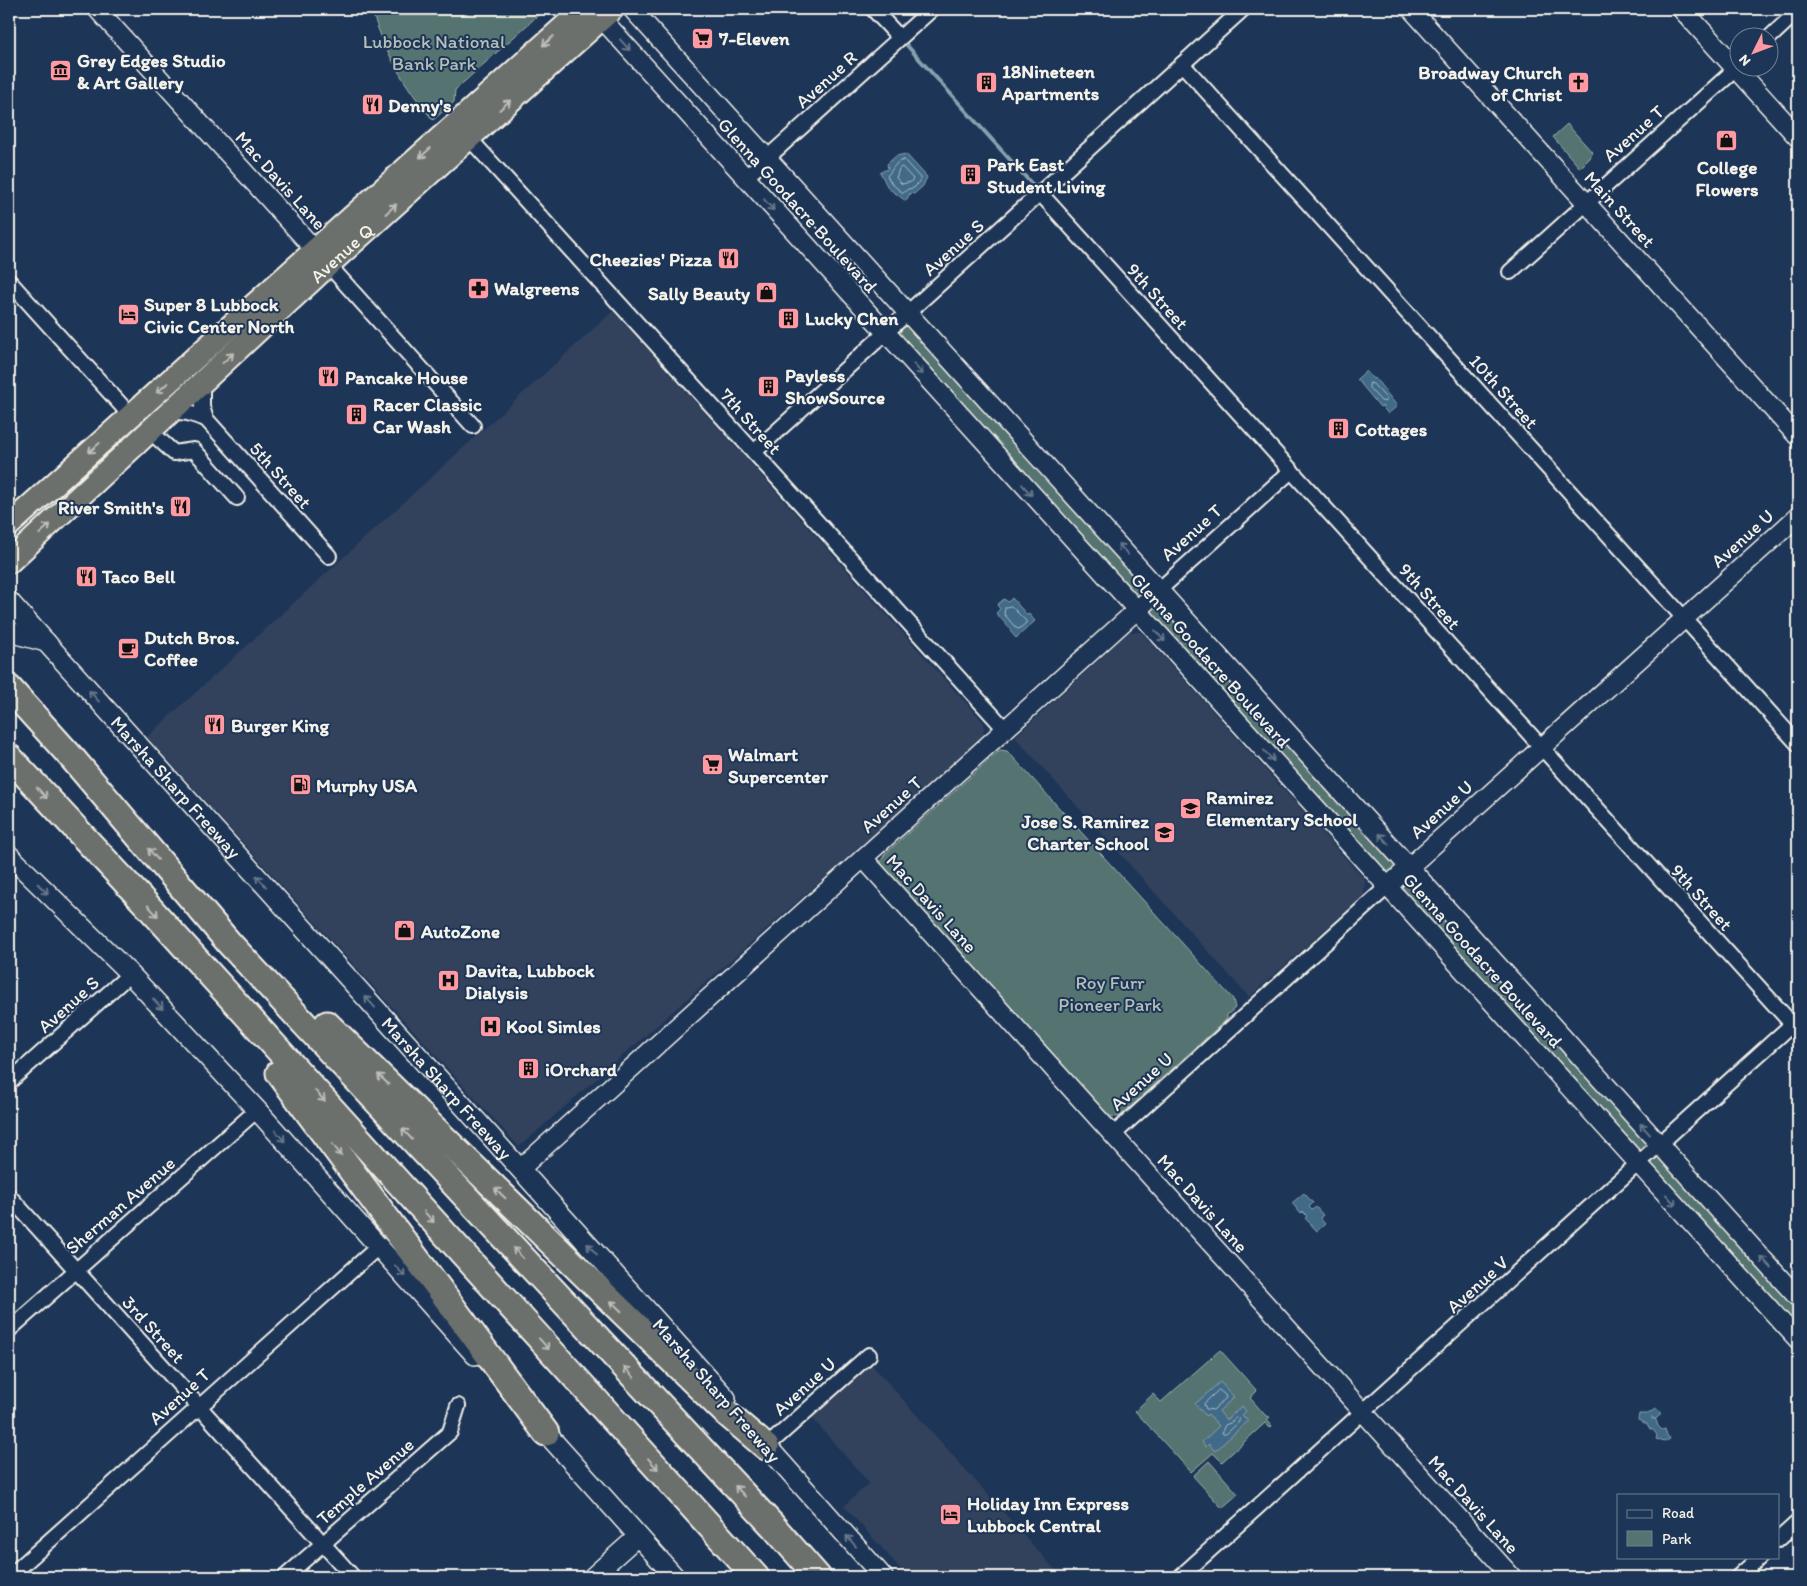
<svg xmlns="http://www.w3.org/2000/svg" width="1807" height="1586" viewBox="0 0 1807 1586" font-family="Itim,sans-serif">
<style>
.built{fill:#32425d}
.green{fill:#557371;stroke:#a4b2ac}
.water{fill:#416a88;stroke:#89a0ae}
.lines{fill:none;stroke-linecap:round;stroke-linejoin:round}
.shore{stroke:#acbbc2;stroke-width:1}
.stream{stroke:#89a0ae;stroke-width:4}
.minor-casing{stroke:#f4f1e8;stroke-width:18}
.tertiary-casing{stroke:#f4f1e8;stroke-width:21}
.secondary-casing{stroke:#f4f1e8;stroke-width:22}
.trunk-casing{stroke:#f4f1e8;stroke-width:26}
.motorway-casing{stroke:#f4f1e8;stroke-width:29}
.minor{stroke:#1d3557;stroke-width:14}
.tertiary{stroke:#1d3557;stroke-width:18}
.secondary{stroke:#1d3557;stroke-width:19}
.trunk{stroke:#6c706d;stroke-width:22}
.motorway{stroke:#6c706d;stroke-width:25}
.oneway{stroke:#bebdb7}
.oneway2{stroke:#68778a}
.labels{text-anchor:middle;stroke-width:4;stroke-linejoin:round;paint-order:stroke}
.poi-label{font-size:19px;font-weight:bold;fill:#f4f1e8;stroke:#1d3557;text-anchor:start}
.park-label{font-size:19px;fill:#b4bfb8;stroke:#1d3557}
.street-label{font-size:19px;fill:#f4f1e8;stroke:#1d3557}
</style>
<rect width="100%" height="100%" fill="#1d3557"/>
<filter id="ink" filterUnits="userSpaceOnUse"><feTurbulence type="fractalNoise" baseFrequency=".02" numOctaves="2"/><feDisplacementMap in="SourceGraphic" scale="10" xChannelSelector="R" yChannelSelector="G"/><feConvolveMatrix kernelMatrix="1 2 1 2 8 2 1 2 1" color-interpolation-filters="sRGB"/></filter>
<g filter="url(#ink)">
<g class="built">
<polygon points="613,311 984,723 983,738 519,1147 147,737"/>
<polygon points="1129,632 1141,632 1365,880 1364,895 1249,997 1015,737"/>
<polygon points="871,1364 1049,1563 1062,1577 908,1577 844,1506 869,1483 812,1418"/>
</g>
<g class="green">
<path d="M 371,9 L 545,9 L 455,90 L 454,102 L 433,120 C 402,82 387,56 371,9 Z"/>
<polygon points="1567,124 1592,152 1590,158 1580,168 1553,137"/>
<polygon points="907,322 1798,1309 1798,1335 900,334 900,330"/>
<polygon points="1000,750 1007,751 1011,755 1233,999 1235,1008 1227,1015 1227,1019 1119,1117 1105,1116 881,867 881,861 885,854"/>
<polygon points="1220,1350 1257,1391 1250,1398 1266,1416 1270,1417 1267,1420 1272,1426 1270,1428 1265,1423 1222,1462 1213,1453 1191,1472 1135,1411 1153,1394 1161,1402"/>
<polygon points="1209,1461 1238,1494 1222,1508 1193,1476"/>
</g>
<g class="water">
<polygon points="906,154 927,177 923,186 914,194 910,193 906,201 888,188 880,172 888,169 887,164 896,156"/>
<polygon points="1366,371 1373,379 1375,378 1397,406 1388,414 1382,406 1380,407 1357,379"/>
<polygon points="1012,598 1027,615 1029,614 1035,621 1016,638 1010,631 1011,630 996,613 1000,609 997,605 1004,599 1008,602"/>
<polygon points="1304,1193 1313,1203 1309,1207 1312,1210 1316,1207 1323,1215 1320,1218 1325,1224 1317,1231 1305,1218 1307,1216 1303,1212 1301,1214 1292,1203"/>
<polygon points="1220,1382 1234,1397 1219,1411 1226,1420 1242,1406 1246,1411 1242,1415 1248,1421 1215,1451 1209,1444 1206,1447 1202,1442 1219,1426 1208,1414 1206,1416 1195,1404"/>
<polygon points="1655,1409 1660,1412 1660,1415 1656,1419 1651,1418 1656,1420 1658,1426 1662,1430 1665,1429 1667,1435 1670,1439 1664,1442 1656,1439 1657,1435 1653,1430 1650,1429 1647,1424 1638,1420 1639,1414 1648,1414"/>
</g>
<g class="lines">
<g class="shore">
<path d="M 904,160 L 921,179 L 914,188 L 908,189 L 903,193 L 892,184 L 887,176 C 893,170 894,162 904,160 Z"/>
<polygon points="902,167 913,179 911,182 902,184 896,178 899,169"/>
<polygon points="1370,383 1373,384 1386,398 1386,402 1381,401 1369,388"/>
<polygon points="1011,606 1026,621 1026,623 1019,629 1016,628 1004,614 1005,608"/>
<polygon points="1219,1390 1225,1395 1226,1398 1213,1410 1206,1409 1204,1404"/>
<polygon points="1236,1418 1239,1419 1239,1422 1226,1434 1223,1434 1222,1432 1225,1425 1230,1423"/>
</g>
<polyline class="stream" points="903,41 1039,192"/>
<defs>
<g id="minor">
<polyline points="873,9 900,38"/>
<polyline points="1769,38 1798,11"/>
<polyline points="1182,64 1798,744"/>
<polyline points="469,138 1005,729"/>
<polyline points="745,178 932,9"/>
<polyline points="1040,193 1792,1024"/>
<polyline points="325,261 473,426"/>
<polyline points="1510,272 1740,65"/>
<polyline points="9,281 131,416"/>
<polyline points="202,383 202,407 206,419 329,556"/>
<polyline points="171,411 188,413 206,419"/>
<polyline points="150,431 174,453 194,450 237,498"/>
<polyline points="754,452 1243,9"/>
<polyline points="1159,590 1291,471"/>
<polyline points="9,1082 130,974"/>
<polyline points="1113,1135 1387,887"/>
<polyline points="9,1196 353,1577"/>
<polyline points="9,1330 257,1110"/>
<polyline points="766,1447 869,1355"/>
<polyline points="1778,1540 1798,1522"/>
<polyline points="9,1577 378,1247"/>
<polyline points="285,1577 450,1432 458,1406"/>
<polyline points="1180,1577 1797,1020"/>
<polyline points="1738,1577 1760,1557"/>
</g>
<g id="tertiary">
<polyline points="97,9 316,251"/>
<polyline points="593,9 1798,1340"/>
<polyline points="632,9 1159,590 1798,1298"/>
<polyline points="1411,9 1798,437"/>
<polyline points="863,858 1512,1577"/>
<polyline points="1387,887 1798,516"/>
<polyline points="520,1169 1159,590"/>
<polyline points="592,1577 638,1536"/>
</g>
<g id="secondary">
<polyline points="1682,9 1798,137"/>
<path id="s1" d="M 9,601 L 726,1398"/>
<polyline points="9,632 46,642"/>
<polyline points="9,855 130,974 257,1110 475,1355"/>
<polyline points="537,1423 675,1577"/>
<polyline points="758,1436 883,1577"/>
</g>
<g id="trunk">
<polyline points="9,525 584,9"/>
<path id="s2" d="M 9,562 L 328,265 L 612,9"/>
</g>
<g id="motorway">
<polyline points="9,688 73,759 230,944 773,1526 818,1577"/>
<polyline points="9,757 147,905 756,1577"/>
<polyline points="327,1024 726,1413 766,1447"/>
<polyline points="279,1073 546,1433"/>
</g>
</defs>
<use href="#minor" class="minor-casing"/>
<use href="#tertiary" class="tertiary-casing"/>
<use href="#secondary" class="secondary-casing"/>
<use href="#trunk" class="trunk-casing"/>
<use href="#motorway" class="motorway-casing"/>
<use href="#minor" class="minor"/>
<use href="#tertiary" class="tertiary"/>
<use href="#secondary" class="secondary"/>
<use href="#trunk" class="trunk"/>
<use href="#motorway" class="motorway"/>
</g>
<defs><path id="oneway-shaft" d="M-6 0H5M1.5-3L5.5 0L1.5 3" fill="none" stroke-width="1.6" stroke-linecap="round" stroke-linejoin="round" transform="scale(1.25)"/></defs>
<g class="oneway">
<use href="#oneway-shaft" transform="translate(548 41) rotate(138)"/>
<use href="#oneway-shaft" transform="translate(505 105) rotate(-42)"/>
<use href="#oneway-shaft" transform="translate(425 153) rotate(138)"/>
<use href="#oneway-shaft" transform="translate(391 209) rotate(-42)"/>
<use href="#oneway-shaft" transform="translate(228 358) rotate(-43)"/>
<use href="#oneway-shaft" transform="translate(162 388) rotate(138)"/>
<use href="#oneway-shaft" transform="translate(94 448) rotate(139)"/>
<use href="#oneway-shaft" transform="translate(45 529) rotate(-42)"/>
<use href="#oneway-shaft" transform="translate(42 793) rotate(47)"/>
<use href="#oneway-shaft" transform="translate(153 854) rotate(-131)"/>
<use href="#oneway-shaft" transform="translate(153 911) rotate(48)"/>
<use href="#oneway-shaft" transform="translate(383 1079) rotate(-136)"/>
<use href="#oneway-shaft" transform="translate(320 1096) rotate(48)"/>
<use href="#oneway-shaft" transform="translate(407 1134) rotate(-133)"/>
<use href="#oneway-shaft" transform="translate(337 1150) rotate(53)"/>
<use href="#oneway-shaft" transform="translate(500 1193) rotate(-136)"/>
<use href="#oneway-shaft" transform="translate(429 1217) rotate(48)"/>
<use href="#oneway-shaft" transform="translate(518 1253) rotate(-133)"/>
<use href="#oneway-shaft" transform="translate(616 1306) rotate(-136)"/>
<use href="#oneway-shaft" transform="translate(544 1344) rotate(48)"/>
<use href="#oneway-shaft" transform="translate(629 1372) rotate(-133)"/>
<use href="#oneway-shaft" transform="translate(653 1464) rotate(48)"/>
<use href="#oneway-shaft" transform="translate(740 1491) rotate(-133)"/>
</g>
<g class="oneway2">
<use href="#oneway-shaft" transform="translate(625 45) rotate(48)"/>
<use href="#oneway-shaft" transform="translate(769 205) rotate(48)"/>
<use href="#oneway-shaft" transform="translate(918 369) rotate(48)"/>
<use href="#oneway-shaft" transform="translate(1027 490) rotate(48)"/>
<use href="#oneway-shaft" transform="translate(1123 549) rotate(-132)"/>
<use href="#oneway-shaft" transform="translate(1160 636) rotate(48)"/>
<use href="#oneway-shaft" transform="translate(94 696) rotate(-132)"/>
<use href="#oneway-shaft" transform="translate(1269 756) rotate(48)"/>
<use href="#oneway-shaft" transform="translate(1384 839) rotate(-132)"/>
<use href="#oneway-shaft" transform="translate(261 881) rotate(-132)"/>
<use href="#oneway-shaft" transform="translate(43 889) rotate(45)"/>
<use href="#oneway-shaft" transform="translate(370 1002) rotate(-132)"/>
<use href="#oneway-shaft" transform="translate(158 1004) rotate(47)"/>
<use href="#oneway-shaft" transform="translate(1645 1129) rotate(-132)"/>
<use href="#oneway-shaft" transform="translate(280 1136) rotate(49)"/>
<use href="#oneway-shaft" transform="translate(1671 1200) rotate(48)"/>
<use href="#oneway-shaft" transform="translate(592 1249) rotate(-132)"/>
<use href="#oneway-shaft" transform="translate(1766 1262) rotate(-132)"/>
<use href="#oneway-shaft" transform="translate(400 1271) rotate(48)"/>
<use href="#oneway-shaft" transform="translate(851 1541) rotate(-132)"/>
</g>
</g>
<defs>
<symbol id="supermarket-square" viewBox="-11 -11 22 22"><rect x="-9" y="-9" width="18" height="18" rx="4" fill="#ff9aa2" stroke="#1d3557"/><path d="M-6-5.5h2.5l.6 2H6L4.5 2H-2.5L-4.4-4H-6ZM-1.5 3.2a1.3 1.3 0 1 0 .1 0ZM3 3.2a1.3 1.3 0 1 0 .1 0Z" fill="#111"/></symbol>
<symbol id="museum-square" viewBox="-11 -11 22 22"><rect x="-9" y="-9" width="18" height="18" rx="4" fill="#ff9aa2" stroke="#1d3557"/><path d="M0-6L6-3V-2H-6V-3ZM-5-1h2V3h-2ZM-1-1h2V3h-2ZM3-1h2V3H3ZM-6 4H6V6H-6Z" fill="#111"/></symbol>
<symbol id="building-square" viewBox="-11 -11 22 22"><rect x="-9" y="-9" width="18" height="18" rx="4" fill="#ff9aa2" stroke="#1d3557"/><path d="M-4-6H4V6H1V3H-1V6H-4ZM-2.5-4.3h1.7v1.8h-1.7ZM.8-4.3h1.7v1.8H.8ZM-2.5-1h1.7V.8h-1.7ZM.8-1h1.7V.8H.8Z" fill="#111"/></symbol>
<symbol id="church-square" viewBox="-11 -11 22 22"><rect x="-9" y="-9" width="18" height="18" rx="4" fill="#ff9aa2" stroke="#1d3557"/><path d="M-1.2-6h2.4v3.5h3.3v2.4h-3.3V6h-2.4V-.1h-3.3v-2.4h3.3Z" fill="#111"/></symbol>
<symbol id="restaurant-square" viewBox="-11 -11 22 22"><rect x="-9" y="-9" width="18" height="18" rx="4" fill="#ff9aa2" stroke="#1d3557"/><path d="M-5-6h1v4h1v-4h1v4h1v-4h1v5L-1.5 .5V6h-2V.5L-5-1ZM5-6V6H3V1.5H1.5Q1.5-4 5-6Z" fill="#111"/></symbol>
<symbol id="shop-square" viewBox="-11 -11 22 22"><rect x="-9" y="-9" width="18" height="18" rx="4" fill="#ff9aa2" stroke="#1d3557"/><path d="M-5-2.5h2.3a2.7 3.5 0 0 1 5.4 0H5L5.5 6h-11ZM-1.5-2.5h3a1.5 2.3 0 0 0-3 0Z" fill="#111"/></symbol>
<symbol id="pharmacy-square" viewBox="-11 -11 22 22"><rect x="-9" y="-9" width="18" height="18" rx="4" fill="#ff9aa2" stroke="#1d3557"/><path d="M-2-6h4v4h4v4h-4v4h-4v-4h-4v-4h4Z" fill="#111"/></symbol>
<symbol id="hotel-square" viewBox="-11 -11 22 22"><rect x="-9" y="-9" width="18" height="18" rx="4" fill="#ff9aa2" stroke="#1d3557"/><path d="M-6-4.5h1.5V1H6V5H4.5V3h-9V5H-6ZM-4 0a1.8 1.8 0 1 1 3.6 0ZM.5 0V-2.5h3Q6-2.5 6 0Z" fill="#111"/></symbol>
<symbol id="cafe-square" viewBox="-11 -11 22 22"><rect x="-9" y="-9" width="18" height="18" rx="4" fill="#ff9aa2" stroke="#1d3557"/><path d="M-5.5-4.5H6V0H3Q3 3.5 0 3.5H-2.5Q-5.5 3.5-5.5 0ZM3-3.2v2h1.7v-2ZM-6 4.5H4V6H-6Z" fill="#111"/></symbol>
<symbol id="fuel-square" viewBox="-11 -11 22 22"><rect x="-9" y="-9" width="18" height="18" rx="4" fill="#ff9aa2" stroke="#1d3557"/><path d="M-5.5-6h7V0h2V4h1.3V-2.5L3-4.5l.8-.8L6-3V5H2.5V1h-1V6h-7ZM-4.2-4.7v3.2H.2V-4.7Z" fill="#111"/></symbol>
<symbol id="school-square" viewBox="-11 -11 22 22"><rect x="-9" y="-9" width="18" height="18" rx="4" fill="#ff9aa2" stroke="#1d3557"/><path d="M0-5L7-2L0 1L-7-2ZM-4 1L0 2.5L4 1V4Q0 6-4 4Z" fill="#111"/></symbol>
<symbol id="hospital-square" viewBox="-11 -11 22 22"><rect x="-9" y="-9" width="18" height="18" rx="4" fill="#ff9aa2" stroke="#1d3557"/><path d="M-5-5h3v3.5h4V-5h3V5h-3V1.5h-4V5h-3Z" fill="#111"/></symbol>
</defs>
<g fill-rule="evenodd">
<use href="#supermarket-square" x="690" y="26" width="25" height="25"/>
<use href="#museum-square" x="48" y="58" width="25" height="25"/>
<use href="#building-square" x="974" y="70" width="25" height="25"/>
<use href="#church-square" x="1566" y="70" width="25" height="25"/>
<use href="#restaurant-square" x="360" y="92" width="25" height="25"/>
<use href="#shop-square" x="1714" y="128" width="25" height="25"/>
<use href="#building-square" x="958" y="162" width="25" height="25"/>
<use href="#restaurant-square" x="716" y="246" width="25" height="25"/>
<use href="#pharmacy-square" x="466" y="276" width="25" height="25"/>
<use href="#shop-square" x="754" y="280" width="25" height="25"/>
<use href="#hotel-square" x="116" y="302" width="25" height="25"/>
<use href="#building-square" x="776" y="306" width="25" height="25"/>
<use href="#restaurant-square" x="316" y="364" width="25" height="25"/>
<use href="#building-square" x="756" y="374" width="25" height="25"/>
<use href="#building-square" x="344" y="402" width="25" height="25"/>
<use href="#building-square" x="1326" y="416" width="25" height="25"/>
<use href="#restaurant-square" x="168" y="494" width="25" height="25"/>
<use href="#restaurant-square" x="74" y="564" width="25" height="25"/>
<use href="#cafe-square" x="116" y="636" width="25" height="25"/>
<use href="#restaurant-square" x="202" y="712" width="25" height="25"/>
<use href="#supermarket-square" x="700" y="752" width="25" height="25"/>
<use href="#fuel-square" x="288" y="772" width="25" height="25"/>
<use href="#school-square" x="1178" y="796" width="25" height="25"/>
<use href="#school-square" x="1152" y="820" width="25" height="25"/>
<use href="#shop-square" x="392" y="918" width="25" height="25"/>
<use href="#hospital-square" x="436" y="968" width="25" height="25"/>
<use href="#hospital-square" x="478" y="1014" width="25" height="25"/>
<use href="#building-square" x="516" y="1056" width="25" height="25"/>
<use href="#hotel-square" x="938" y="1502" width="25" height="25"/>
</g>
<g class="labels">
<g class="poi-label">
<text x="719" y="45">7-Eleven</text>
<text x="77" y="67">Grey Edges Studio<tspan x="77" dy="22">&amp; Art Gallery</tspan></text>
<text x="1002" y="78">18Nineteen<tspan x="1002" dy="22">Apartments</tspan></text>
<text x="1562" y="79" text-anchor="end">Broadway Church<tspan x="1562" dy="22">of Christ</tspan></text>
<text x="388" y="112">Denny's</text>
<text x="987" y="171">Park East<tspan x="987" dy="22">Student Living</tspan></text>
<text x="1727" y="174" text-anchor="middle">College<tspan x="1727" dy="22">Flowers</tspan></text>
<text x="712" y="266" text-anchor="end">Cheezies' Pizza</text>
<text x="494" y="295">Walgreens</text>
<text x="750" y="300" text-anchor="end">Sally Beauty</text>
<text x="144" y="311">Super 8 Lubbock<tspan x="144" dy="22">Civic Center North</tspan></text>
<text x="805" y="325">Lucky Chen</text>
<text x="785" y="382">Payless<tspan x="785" dy="22">ShowSource</tspan></text>
<text x="345" y="384">Pancake House</text>
<text x="373" y="411">Racer Classic<tspan x="373" dy="22">Car Wash</tspan></text>
<text x="1355" y="436">Cottages</text>
<text x="164" y="514" text-anchor="end">River Smith's</text>
<text x="102" y="583">Taco Bell</text>
<text x="144" y="644">Dutch Bros.<tspan x="144" dy="22">Coffee</tspan></text>
<text x="231" y="732">Burger King</text>
<text x="728" y="761">Walmart<tspan x="728" dy="22">Supercenter</tspan></text>
<text x="316" y="792">Murphy USA</text>
<text x="1206" y="804">Ramirez<tspan x="1206" dy="22">Elementary School</tspan></text>
<text x="1149" y="828" text-anchor="end">Jose S. Ramirez<tspan x="1149" dy="22">Charter School</tspan></text>
<text x="421" y="938">AutoZone</text>
<text x="465" y="977">Davita, Lubbock<tspan x="465" dy="22">Dialysis</tspan></text>
<text x="506" y="1033">Kool Simles</text>
<text x="545" y="1076">iOrchard</text>
<text x="967" y="1510">Holiday Inn Express<tspan x="967" dy="22">Lubbock Central</tspan></text>
</g>
<g class="park-label">
<text x="434" y="48">Lubbock National<tspan x="434" dy="22">Bank Park</tspan></text>
<text x="1110" y="989">Roy Furr<tspan x="1110" dy="22">Pioneer Park</tspan></text>
</g>
<g class="street-label">
<text transform="translate(826 79) rotate(-42)" y="7">Avenue R</text>
<text transform="translate(1633 133) rotate(-42)" y="7">Avenue T</text>
<text transform="translate(281 180) rotate(48)" y="7">Mac Davis Lane</text>
<text transform="translate(798 205) rotate(48)" y="7">Glenna Goodacre Boulevard</text>
<text transform="translate(1620 209) rotate(48)" y="7">Main Street</text>
<text transform="translate(953 247) rotate(-42)" y="7">Avenue S</text>
<text dy="7" stroke="none"><textPath href="#s2" startOffset="454">Avenue Q</textPath></text>
<text transform="translate(1158 296) rotate(48)" y="7">9th Street</text>
<text transform="translate(1504 391) rotate(48)" y="7">10th Street</text>
<text transform="translate(751 421) rotate(48)" y="7">7th Street</text>
<text transform="translate(281 475) rotate(48)" y="7">5th Street</text>
<text transform="translate(1191 532) rotate(-42)" y="7">Avenue T</text>
<text transform="translate(1742 538) rotate(-42)" y="7">Avenue U</text>
<text transform="translate(1430 596) rotate(48)" y="7">9th Street</text>
<text transform="translate(1211 660) rotate(48)" y="7">Glenna Goodacre Boulevard</text>
<text dy="7" stroke="none"><textPath href="#s1" startOffset="250">Marsha Sharp Freeway</textPath></text>
<text transform="translate(891 804) rotate(-42)" y="7">Avenue T</text>
<text transform="translate(1441 809) rotate(-42)" y="7">Avenue U</text>
<text transform="translate(1702 897) rotate(48)" y="7">9th Street</text>
<text transform="translate(932 903) rotate(48)" y="7">Mac Davis Lane</text>
<text transform="translate(1483 960) rotate(48)" y="7">Glenna Goodacre Boulevard</text>
<text transform="translate(68 1004) rotate(-42)" y="7">Avenue S</text>
<text transform="translate(1141 1081) rotate(-42)" y="7">Avenue U</text>
<text dy="7" stroke="none"><textPath href="#s1" startOffset="655">Marsha Sharp Freeway</textPath></text>
<text transform="translate(1203 1203) rotate(48)" y="7">Mac Davis Lane</text>
<text transform="translate(120 1205) rotate(-41)" y="7">Sherman Avenue</text>
<text transform="translate(1477 1284) rotate(-42)" y="7">Avenue V</text>
<text transform="translate(154 1329) rotate(48)" y="7">3rd Street</text>
<text transform="translate(804 1386) rotate(-42)" y="7">Avenue U</text>
<text transform="translate(717 1390) rotate(49)" y="7">Marsha Sharp Freeway</text>
<text transform="translate(179 1396) rotate(-42)" y="7">Avenue T</text>
<text transform="translate(365 1481) rotate(-41)" y="7">Temple Avenue</text>
<text transform="translate(1474 1504) rotate(48)" y="7">Mac Davis Lane</text>
</g>
</g>
<rect width="1807" height="1586" fill="none" stroke="#1d3557" stroke-width="30"/>
<rect x="15" y="15" width="1777" height="1556" fill="none" stroke="#f4f1e8" stroke-width="2" filter="url(#ink)"/>
<rect x="1617" y="1494" width="162" height="65" fill="#1d3557" stroke="#738091"/>
<rect x="1627" y="1510" width="25" height="8" fill="#1d3557" stroke="#738091"/>
<text x="1662" y="1518" font-size="15" fill="#f4f1e8">Road</text>
<rect x="1627" y="1531" width="25" height="15" fill="#557371" stroke="#738091"/>
<text x="1662" y="1544" font-size="15" fill="#f4f1e8">Park</text>
<g transform="translate(1754 52) rotate(228)"><circle r="24" fill="#1d3557" stroke="#738091"/>
<path d="M0-4L9 19L0 12L-9 19Z" fill="#ff9aa2"/>
<text y="-8" font-size="14" font-weight="bold" text-anchor="middle" fill="#f4f1e8">N</text>
</g>
</svg>
